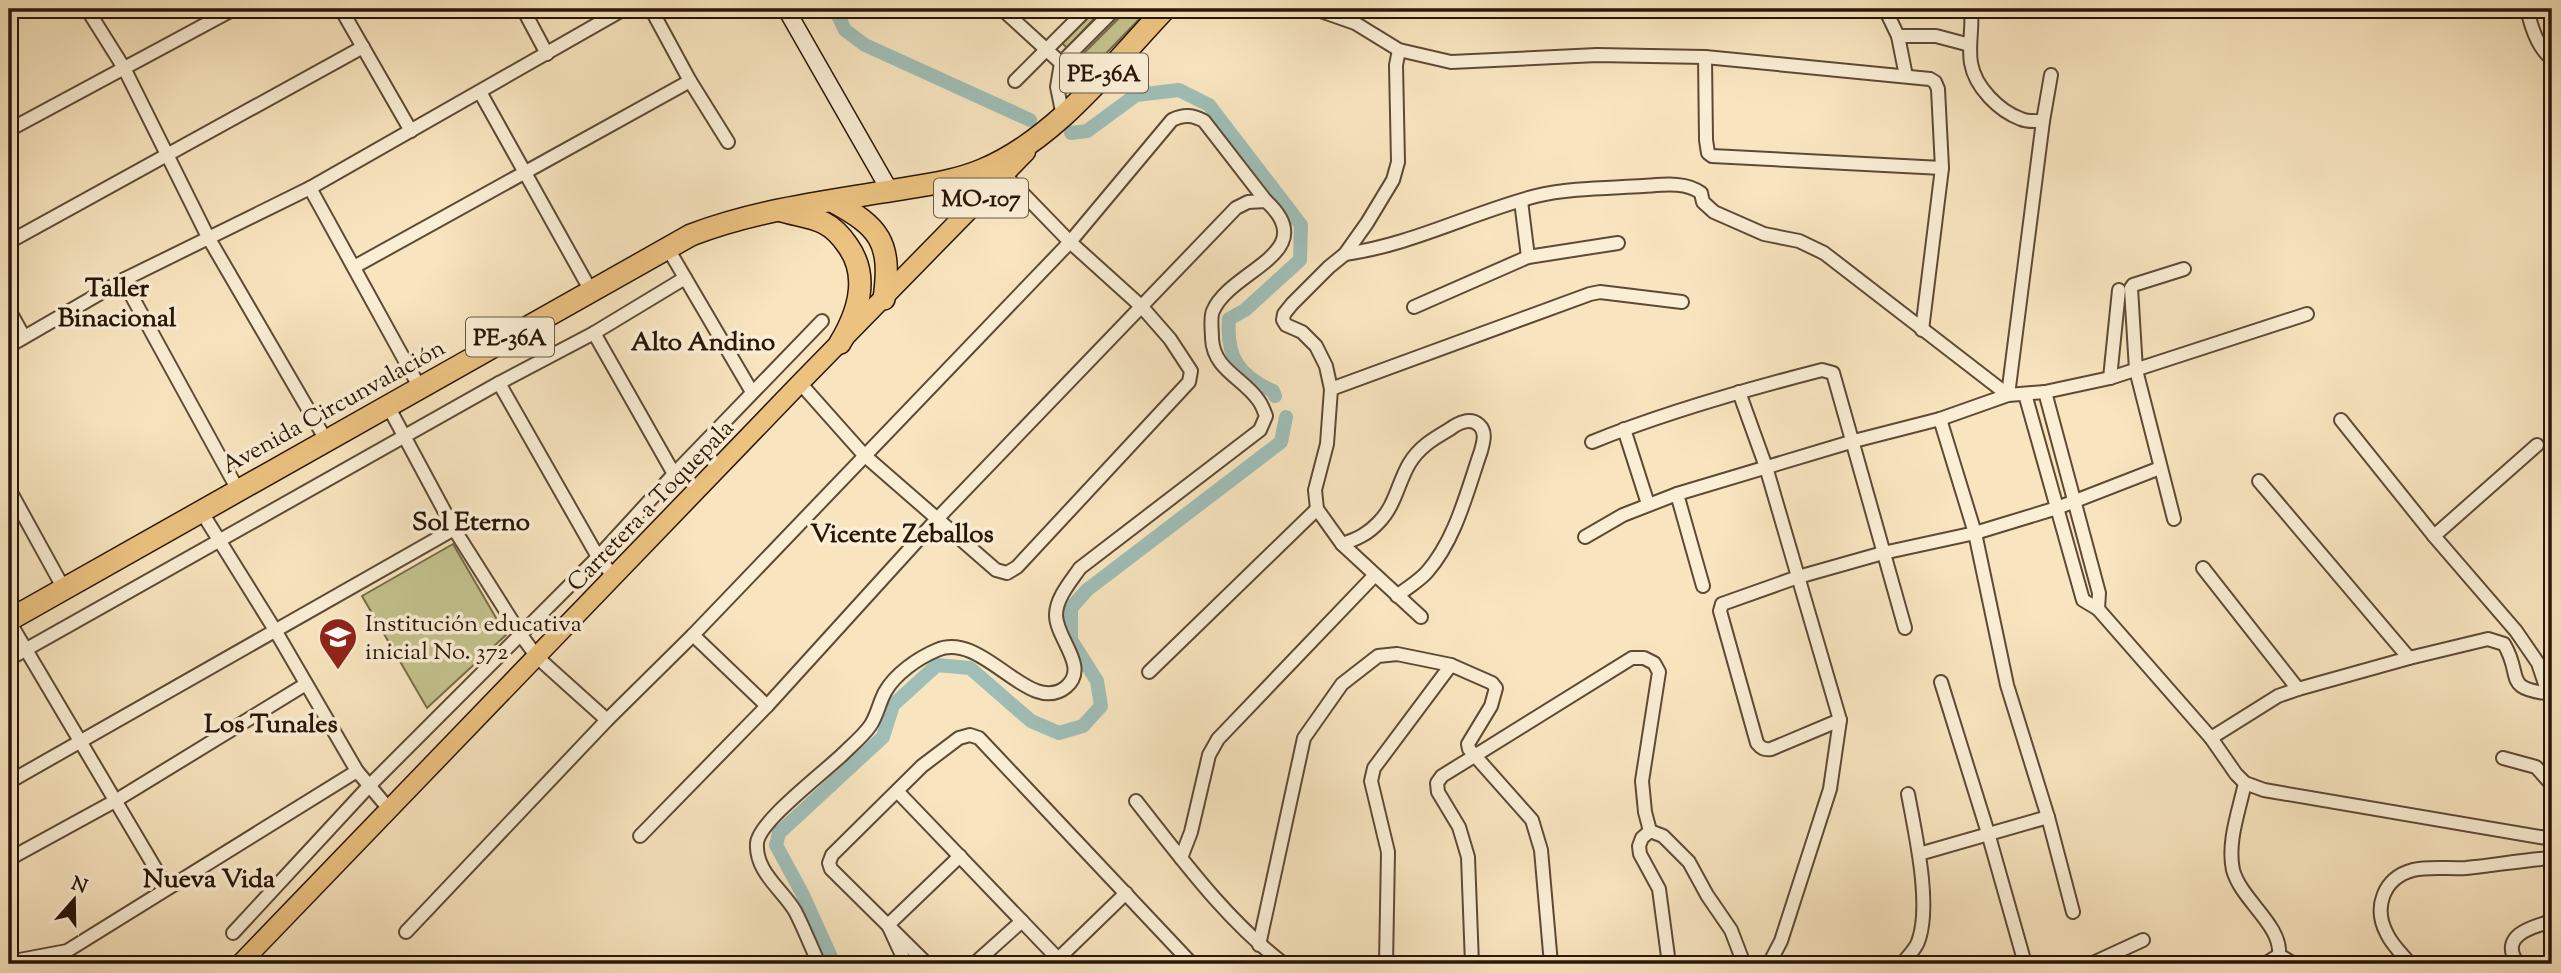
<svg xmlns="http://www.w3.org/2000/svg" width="2561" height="973" viewBox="0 0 2561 973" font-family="'Sorts Mill Goudy',serif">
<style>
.green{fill:#c4c28d;stroke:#766c4a;stroke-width:2}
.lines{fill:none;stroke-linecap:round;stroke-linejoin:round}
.canal{stroke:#9fbeb7;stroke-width:14}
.street-casing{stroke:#5d4a36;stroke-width:16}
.secondary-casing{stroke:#291608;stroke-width:19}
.primary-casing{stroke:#291608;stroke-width:21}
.highway-casing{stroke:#291608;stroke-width:24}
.street{stroke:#faeed5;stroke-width:12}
.secondary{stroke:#faeed5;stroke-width:16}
.primary{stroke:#ecc280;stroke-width:18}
.highway{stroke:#ecc280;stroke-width:21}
.labels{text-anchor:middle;stroke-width:7;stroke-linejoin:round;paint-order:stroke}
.shield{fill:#faeed5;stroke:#685746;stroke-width:2}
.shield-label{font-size:23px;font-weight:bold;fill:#291608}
.street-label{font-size:24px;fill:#291608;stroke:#faeed5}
.poi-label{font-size:24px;fill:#291608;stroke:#faeed5;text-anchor:start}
.neighbourhood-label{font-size:26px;font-weight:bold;fill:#291608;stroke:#faeed5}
</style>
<rect width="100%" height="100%" fill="#f8e5bf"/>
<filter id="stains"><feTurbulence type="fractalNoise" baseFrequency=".00286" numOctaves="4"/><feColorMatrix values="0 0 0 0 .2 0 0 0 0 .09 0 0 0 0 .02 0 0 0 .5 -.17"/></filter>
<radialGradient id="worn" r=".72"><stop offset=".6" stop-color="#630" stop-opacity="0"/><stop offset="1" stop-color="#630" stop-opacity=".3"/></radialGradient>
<g class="green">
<polygon points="1095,9 1103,9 1067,48 1062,43"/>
<polygon points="1128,9 1149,9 1087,73 1076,61"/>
<polygon points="453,544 506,635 427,708 362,596"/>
</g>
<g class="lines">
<g class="canal">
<polyline points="835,9 845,30 865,45 1030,120"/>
<path d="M 1071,133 L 1087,131 L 1136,95 L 1179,90 L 1209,105 L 1301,225 L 1300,260 L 1245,310 L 1229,319 C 1226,356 1238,376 1273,391 L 1275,396"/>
<polyline points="834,964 802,893 776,845 779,833 883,737 893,705 937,665 970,668 1031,721 1059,733 1083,726 1101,706 1097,681 1071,640 1071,608 1087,590 1281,442 1286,417"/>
</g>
<defs>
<g id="street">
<polyline points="87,9 124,68 208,237 326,440"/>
<polyline points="341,9 411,131"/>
<polyline points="523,9 547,54"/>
<polyline points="651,9 690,81 728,142"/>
<polyline points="1002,9 1061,63"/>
<polyline points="1315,9 1355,23 1399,50 1451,62 1597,55 1705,57 1930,79 1935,82 1938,89 1942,168 1922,330"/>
<polyline points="1546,9 1667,11"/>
<polyline points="1885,9 1898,36 1906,76"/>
<path d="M 1971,9 C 1973,28 1968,45 1971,63 C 1975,87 1999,111 2021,119 C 2027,122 2036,121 2043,121"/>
<path d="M 2527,9 C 2531,26 2537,47 2552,59"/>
<polyline points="1898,36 1936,36 1970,45"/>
<polyline points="1399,50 1396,65 1398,162 1393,180 1367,223 1345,254 1329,267 1292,304 1284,314 1283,320 1286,325 1302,332 1316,346 1326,366 1331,389 1327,444 1315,490 1317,509 1342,544 1421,617"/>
<polyline points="1705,57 1706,140 1708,153 1712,156 1942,168"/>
<polyline points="1015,81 1087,9"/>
<polyline points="480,92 591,291"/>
<polyline points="1063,116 1057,87 1061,63 1115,9"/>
<polyline points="9,130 234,9"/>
<polyline points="310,188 420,388"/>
<polyline points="1521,201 1528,257"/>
<polyline points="9,242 363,47"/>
<polyline points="667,247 752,392"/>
<path d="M 1345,254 C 1411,245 1471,213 1536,196 C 1567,188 1611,188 1643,186 C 1661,185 1685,181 1701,193 L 1703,202 L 1714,212 L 1764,234 L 1799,241 L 1824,253 L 2008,395 L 2043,121 L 2051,75"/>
<polyline points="354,267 690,81"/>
<polyline points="123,280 238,490"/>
<polyline points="1414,307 1528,257 1618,243"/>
<polyline points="9,310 24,337"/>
<polyline points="594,333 674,474"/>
<polyline points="9,346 123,280 310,188 624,9"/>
<polyline points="2110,378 2119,290"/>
<polyline points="499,383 598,557 614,577"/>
<polyline points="800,383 864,455 996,570 1007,573 1017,567 1189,382 1191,371 1170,339 1142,307 1070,242 1004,174"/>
<polyline points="1331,389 1590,294 1600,292 1682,302"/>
<polyline points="1739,392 1766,467 1840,720 1830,789 1781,941 1769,964"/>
<polyline points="2025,394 2083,600 2098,609 2099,593 2045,392"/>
<polyline points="388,406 454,529 521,635 537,657 607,720"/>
<polyline points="1940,419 1975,533 2007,685 2048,817 2073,912"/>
<polyline points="2341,420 2434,536"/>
<polyline points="1624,429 1648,504"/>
<path d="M 1592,442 C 1666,412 1744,390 1822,370 L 1833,373 L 1905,628"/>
<polyline points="2537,445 2434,536 2516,631 2538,663 2548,693"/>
<polyline points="2259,481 2409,658"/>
<polyline points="9,489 64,589"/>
<polyline points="201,511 275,630 357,771 389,809"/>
<polyline points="2174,519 2136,370 2131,288 2133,285 2184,269"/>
<polyline points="1585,537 1623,515 1677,494"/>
<path d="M 1342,544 C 1357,539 1368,534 1379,522 C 1395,506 1398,483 1409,464 C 1419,447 1433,439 1450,429 C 1458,423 1470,417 1479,425 C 1487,432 1483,443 1481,451 C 1467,491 1456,539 1427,572 C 1419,581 1407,588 1397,596"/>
<polyline points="2203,568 2298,689"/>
<polyline points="1703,586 1677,494 1854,441 1940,419 2008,395 2045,392 2110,378 2307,314"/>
<polyline points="2098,609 2211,738 2236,774 2245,783 2264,790 2552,839"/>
<polyline points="9,621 167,888"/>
<polyline points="693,635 767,706"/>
<polyline points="9,659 499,383 594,333 685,278"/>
<polyline points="1149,672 1317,509"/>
<polyline points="1941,682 1988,833 2024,960"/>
<path d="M 1840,720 L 1771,749 C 1764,750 1761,748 1757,743 L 1720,611 L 1722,604 L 1798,577 L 1883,553 L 1975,533 L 2057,508 L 2160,468"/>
<path d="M 2211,738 L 2278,696 L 2298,689 L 2409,658 L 2488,639 L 2504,644 C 2524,678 2501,688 2552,694"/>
<polyline points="2503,758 2536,767 2552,785"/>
<polyline points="9,782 454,529"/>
<path d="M 2245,783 C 2239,811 2227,842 2233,870 C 2241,900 2282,925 2279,955 L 2265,964"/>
<polyline points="897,791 1063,964"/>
<path d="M 1136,801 C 1181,858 1226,920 1284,964"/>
<path d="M 640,836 L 767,706 L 937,519 L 1236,208 L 1248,202 L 1266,201 C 1323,253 1230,270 1213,311 C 1210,317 1212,331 1212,338 C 1213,370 1244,378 1259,401 C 1262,405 1264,411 1266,416 L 1260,430 L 1080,568 C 1071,581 1056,598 1056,615 C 1056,639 1090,667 1066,687 C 1029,717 983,630 937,650 C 918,658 895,674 885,692 C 879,703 877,716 870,726 C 863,736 852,745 844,753 C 826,771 759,821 757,843 C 755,872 782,889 795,911 C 804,928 811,947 819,964"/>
<polyline points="1919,854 2048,817"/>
<polyline points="1181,858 1191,832 1209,755 1218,739 1375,575"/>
<polyline points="9,859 115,801 306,684"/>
<path d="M 406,932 L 607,720 L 693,635 L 1070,242 L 1172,120 C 1184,114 1193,115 1204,121 L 1266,201"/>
<polyline points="233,933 370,785 598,557 674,474 822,321"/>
<polyline points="1259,945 1304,738 1342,684 1378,656 1397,654 1451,665 1492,683 1496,688 1491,706 1468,744 1469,749 1532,820 1541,850 1551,964"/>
<polyline points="2279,955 2294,964"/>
<polyline points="1058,959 1126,893"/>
<polyline points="9,962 67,951 357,771"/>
<polyline points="906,964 888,925 960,856"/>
<polyline points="927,964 831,869 829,863 832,855 922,766 959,738 970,735 979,738 1192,964"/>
<polyline points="974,964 1022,921"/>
<polyline points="1386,964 1388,852 1371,781 1374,768 1451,665"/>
<polyline points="1472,964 1468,857 1459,827 1438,792 1437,783 1442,776 1476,755 1632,658 1644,658 1654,663 1659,672 1642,781 1645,812 1650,831"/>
<polyline points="1669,964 1659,889 1640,854 1639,846 1642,838 1650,831 1663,836 1689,862 1707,895 1731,930 1744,964"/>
<path d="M 1902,964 C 1907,957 1915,950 1918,942 C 1932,906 1915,832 1908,794"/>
<polyline points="2091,964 2143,940"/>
<path d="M 2410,964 C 2403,955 2392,945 2387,934 C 2373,908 2383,878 2413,870 C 2429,866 2449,869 2466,868 C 2495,865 2524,860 2552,858"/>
<path d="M 2518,964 C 2498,936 2531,927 2552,921"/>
</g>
<polyline id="secondary" points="786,9 890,191"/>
<polyline id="primary" points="240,964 800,383 1026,152"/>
<g id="highway">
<path d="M 832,201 C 880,227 892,242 884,299"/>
<path d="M 782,211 C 795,215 812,217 824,223 C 834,228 842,237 848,246 C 870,277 858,313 840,343"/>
<path d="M 9,620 L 691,235 C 754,211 817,203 883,192 C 916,186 951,183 982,170 C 1055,140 1112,65 1165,9"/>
</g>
</defs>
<use href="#street" class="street-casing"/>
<use href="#secondary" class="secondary-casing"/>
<use href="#primary" class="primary-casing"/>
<use href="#highway" class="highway-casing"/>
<use href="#street" class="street"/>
<use href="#secondary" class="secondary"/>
<use href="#primary" class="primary"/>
<use href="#highway" class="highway"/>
</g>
<defs>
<symbol id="school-pin" viewBox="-11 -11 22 30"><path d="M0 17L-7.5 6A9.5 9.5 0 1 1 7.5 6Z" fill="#8f2418" stroke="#faeed5"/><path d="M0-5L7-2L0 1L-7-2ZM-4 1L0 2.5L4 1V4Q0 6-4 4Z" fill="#fff"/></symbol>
</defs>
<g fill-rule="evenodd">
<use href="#school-pin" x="316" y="615" width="44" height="60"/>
</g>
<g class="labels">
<g class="shield">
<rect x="1060" y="53.5" width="88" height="39" rx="5"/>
<rect x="934" y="178.5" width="94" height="39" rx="5"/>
<rect x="466" y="317.5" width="88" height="39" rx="5"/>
</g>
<g class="shield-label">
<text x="1104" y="81">PE-36A</text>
<text x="981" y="206">MO-107</text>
<text x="510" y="345">PE-36A</text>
</g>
<g class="street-label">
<text transform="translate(333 406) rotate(-29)" y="8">Avenida Circunvalación</text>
<text transform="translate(650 505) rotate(-46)" y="8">Carretera a Toquepala</text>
</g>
<g class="poi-label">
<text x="365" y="631">Institución educativa<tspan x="365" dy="28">inicial No. 372</tspan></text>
</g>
<g class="neighbourhood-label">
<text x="117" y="296">Taller<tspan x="117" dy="30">Binacional</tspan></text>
<text x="703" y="350">Alto Andino</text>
<text x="471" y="530">Sol Eterno</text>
<text x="902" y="542">Vicente Zeballos</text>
<text x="271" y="732">Los Tunales</text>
<text x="209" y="887">Nueva Vida</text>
</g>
</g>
<rect width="2561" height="973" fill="none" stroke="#f8e5bf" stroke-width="35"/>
<rect x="10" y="10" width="2540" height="952" fill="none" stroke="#291608" stroke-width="3.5"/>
<rect x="18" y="18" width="2526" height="938" fill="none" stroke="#291608" stroke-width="2"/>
<g transform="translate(74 900) rotate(20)" stroke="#faeed5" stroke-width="5" paint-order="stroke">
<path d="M0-5L12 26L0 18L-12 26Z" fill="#291608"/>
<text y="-10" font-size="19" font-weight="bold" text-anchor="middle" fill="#291608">N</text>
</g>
<rect width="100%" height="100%" filter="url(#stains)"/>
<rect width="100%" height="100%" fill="url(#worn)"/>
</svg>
